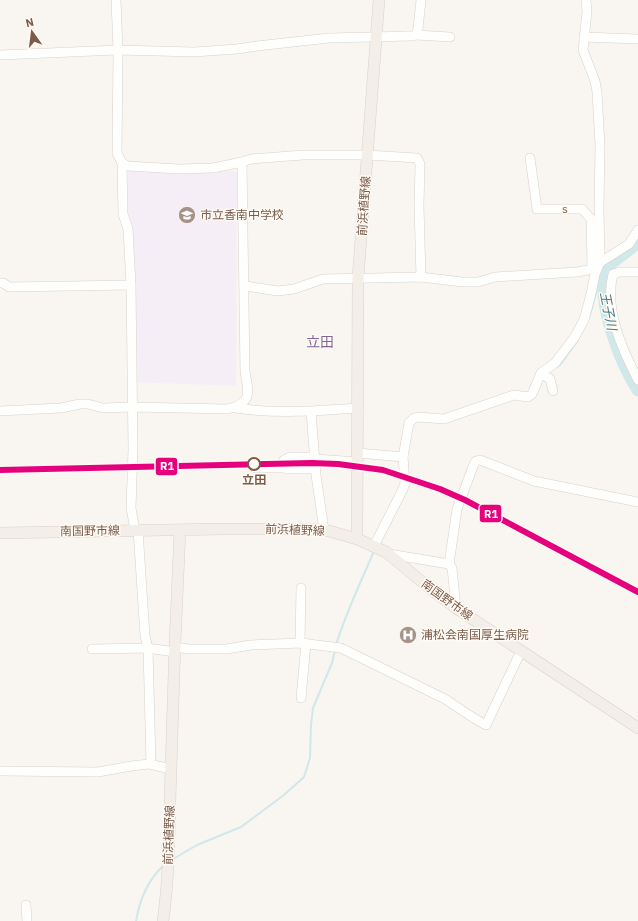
<svg xmlns="http://www.w3.org/2000/svg" width="638" height="921" viewBox="0 0 638 921" font-family="'IBM Plex Sans','Noto Sans JP',sans-serif">
<style>
.education{fill:#f6eef6}
.lines{fill:none;stroke-linecap:round;stroke-linejoin:round}
.stream{stroke:#d0e8ea;stroke-width:2}
.river{stroke:#d0e8ea;stroke-width:13}
.minor-casing{stroke:#d7d1cb;stroke-width:10}
.major-casing{stroke:#dad1cc;stroke-width:12}
.minor{stroke:#fefefd;stroke-width:9}
.major{stroke:#f3eee8;stroke-width:11}
.rail-1-casing{stroke:#fffaf3;stroke-width:9}
.rail-1{stroke:#e5007d;stroke-width:6}
.stop-dot{fill:#fffaf3;stroke:#7a5c4d;stroke-width:2}
.labels{text-anchor:middle;stroke-width:3;stroke-linejoin:round;paint-order:stroke}
.street-label{font-size:12px;fill:#7a5c4d;stroke:#fffaf3}
.poi-label{font-size:12px;fill:#7a5c4d;stroke:#fffaf3;text-anchor:start}
.stop-label{font-size:12px;font-weight:bold;fill:#7a5c4d;stroke:#fffaf3}
.water-label{font-size:13px;font-style:italic;fill:#437c86;stroke:#fffaf3}
.quarter-label{font-size:14px;fill:#846695;stroke:#fffaf3}
.line-badge{stroke:#fffaf3;stroke-width:1.5}
.badge-label{font-size:11px;text-anchor:middle;font-weight:bold;fill:#fff}
</style>
<rect width="100%" height="100%" fill="#f9f5f0"/>
<polygon class="education" points="128,167 215,170 237,172 236,386 134,382 130,228 127,207"/>
<g class="lines">
<g class="stream">
<polyline points="601,271 606,267"/>
<polyline points="590,315 596,294 597,286"/>
<polyline points="557,367 560,365 578,340"/>
<path d="M 336,645 C 346,612 361,582 374,551"/>
<polyline points="173,859 197,845 241,827 284,795 304,777 310,758 311,725 313,708 332,663 335,650"/>
<path d="M 136,921 C 140,899 147,881 164,865"/>
</g>
<path class="river" d="M 638,242 L 632,247 L 606,267 C 596,299 620,362 638,390"/>
<defs>
<g id="minor">
<polyline points="116,0 118,50 117,153 122,163 123,214 128,229 131,285 133,449 131,508 135,530"/>
<polyline points="416,35 450,37"/>
<polyline points="584,37 638,39"/>
<polyline points="0,55 118,50 194,52 237,49 257,46 329,38 412,36 416,35 418,29 421,0"/>
<polyline points="530,158 537,209 582,209 591,219 592,267"/>
<polyline points="122,163 128,166 178,169 213,168 242,162 251,159 303,155 367,155 417,158 420,164 419,206 421,277"/>
<path d="M 638,272 L 620,272 L 613,274 C 604,309 622,349 638,380"/>
<polyline points="0,283 3,283 9,287 131,285"/>
<polyline points="245,286 278,291 294,289 323,279 421,277 462,282 478,282 495,277 577,272 588,270 629,244 638,230"/>
<polyline points="541,373 550,379 553,391"/>
<path d="M 235,408 C 276,414 318,411 358,408"/>
<path d="M 0,411 L 61,408 L 80,404 L 88,404 L 103,408 L 132,407 L 227,409 C 252,404 249,393 245,372 L 242,162"/>
<polyline points="311,412 316,475 324,530"/>
<polyline points="358,453 403,457 409,423 414,418 418,417 444,419 514,395 528,397 532,394 541,373 555,363 574,338 584,320 591,294 595,274 600,262 599,209 600,146 597,92 595,81 583,50 587,11 586,0"/>
<polyline points="314,457 290,457 284,460 284,466 287,469 315,469"/>
<polyline points="315,459 358,462"/>
<polyline points="255,468 285,468"/>
<polyline points="138,530 145,636 148,648 151,764"/>
<polyline points="374,546 403,489 405,483 403,457"/>
<polyline points="389,554 449,564 452,568 456,608"/>
<polyline points="449,564 457,509 474,464 476,461 480,460 534,481 638,502"/>
<polyline points="300,643 301,588"/>
<path d="M 175,647 L 188,649 L 226,649 L 251,645 L 300,643 L 341,648 L 445,699 C 459,708 472,718 486,725 L 521,651"/>
<polyline points="92,649 147,648 175,652"/>
<polyline points="301,698 306,643"/>
<polyline points="0,771 98,772 131,766 149,764 171,769"/>
<polyline points="26,905 27,921"/>
</g>
<g id="major">
<polyline points="0,533 221,529 301,529 329,531 357,539 386,552 433,591 456,608 638,728"/>
<polyline points="357,539 358,278 379,0"/>
<path d="M 163,921 C 170,871 169,820 171,769 C 173,690 176,610 180,530"/>
</g>
</defs>
<use href="#minor" class="minor-casing"/>
<use href="#major" class="major-casing"/>
<use href="#minor" class="minor"/>
<use href="#major" class="major"/>
<defs>
<polyline id="rail-1" points="0,470 312,463 338,464 383,470 440,489 465,500 638,592"/>
</defs>
<use href="#rail-1" class="rail-1-casing"/>
<use href="#rail-1" class="rail-1"/>
</g>
<defs>
<symbol id="school-disc" viewBox="-11 -11 22 22"><circle r="9.5" fill="#a69286" stroke="#fffaf3"/><path d="M0-5L7-2L0 1L-7-2ZM-4 1L0 2.5L4 1V4Q0 6-4 4Z" fill="#fff"/></symbol>
<symbol id="hospital-disc" viewBox="-11 -11 22 22"><circle r="9.5" fill="#a69286" stroke="#fffaf3"/><path d="M-5-5h3v3.5h4V-5h3V5h-3V1.5h-4V5h-3Z" fill="#fff"/></symbol>
</defs>
<g fill-rule="evenodd">
<use href="#school-disc" x="177" y="205" width="20" height="20"/>
<use href="#hospital-disc" x="398" y="625" width="20" height="20"/>
</g>
<circle class="stop-dot" cx="254" cy="464" r="6"/>
<g class="labels">
<g class="street-label">
<text transform="translate(364 206) rotate(-86)" y="4">前浜植野線</text>
<text x="565" y="213">s</text>
<text transform="translate(295 530) rotate(2)" y="4">前浜植野線</text>
<text transform="translate(90 531) rotate(-1)" y="4">南国野市線</text>
<text transform="translate(447 600) rotate(36)" y="4">南国野市線</text>
<text transform="translate(169 835) rotate(-88)" y="4">前浜植野線</text>
</g>
<g class="poi-label">
<text x="200" y="219">市立香南中学校</text>
<text x="421" y="639">浦松会南国厚生病院</text>
</g>
<g class="stop-label">
<text x="254" y="484">立田</text>
</g>
<g class="water-label">
<text transform="translate(609 311) rotate(79)" y="5">王子川</text>
</g>
<g class="quarter-label">
<text x="320" y="347">立田</text>
</g>
</g>
<g class="line-badge">
<rect x="155" y="457" width="23" height="19" rx="4" fill="#e5007d"/>
<rect x="479" y="504" width="23" height="19" rx="4" fill="#e5007d"/>
</g>
<g class="badge-label">
<text x="167" y="470">R1</text>
<text x="491" y="518">R1</text>
</g>
<g transform="translate(32 32) rotate(346)" stroke="#fffaf3" stroke-width="3" paint-order="stroke">
<path d="M0-3L7 15L0 10L-7 15Z" fill="#7a5c4d"/>
<text y="-6" font-size="11" font-weight="bold" text-anchor="middle" fill="#7a5c4d">N</text>
</g>
</svg>
